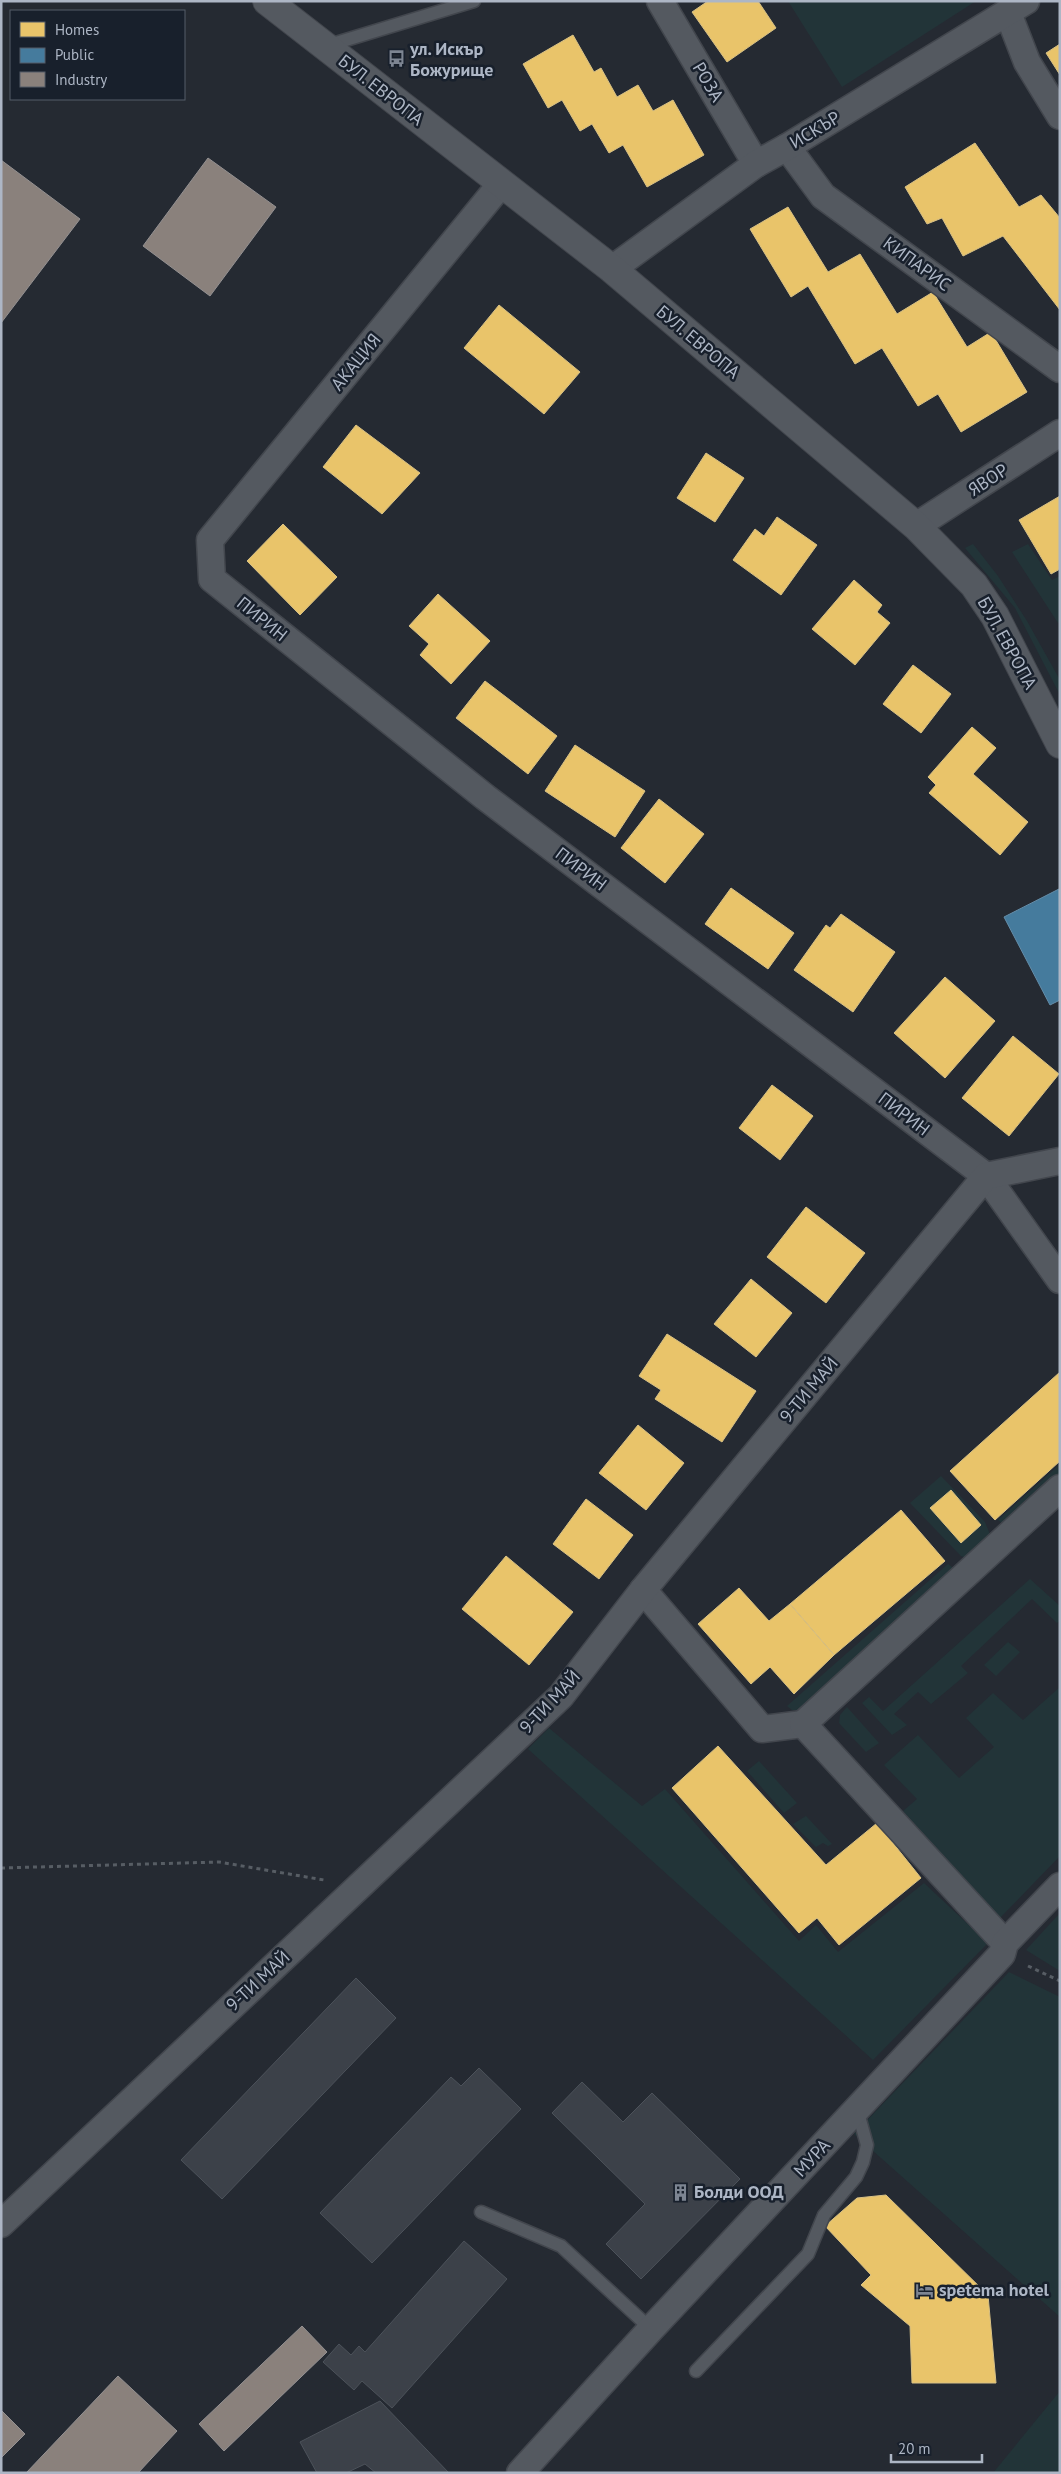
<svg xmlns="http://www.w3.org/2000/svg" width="1061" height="2474" viewBox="0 0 1061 2474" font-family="'PT Sans',sans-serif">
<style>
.green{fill:#223438}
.homes{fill:#e9c46a;stroke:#d7c085}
.public{fill:#457b9d;stroke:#648da9}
.industry{fill:#8a817c;stroke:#949192}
.building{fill:#3c4149;stroke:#4c525a}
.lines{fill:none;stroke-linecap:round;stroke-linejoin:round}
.service-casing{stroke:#42464d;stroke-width:15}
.minor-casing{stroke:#42464d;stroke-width:29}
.tertiary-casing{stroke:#42464d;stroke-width:30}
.path{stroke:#575d64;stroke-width:3;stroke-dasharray:4 4;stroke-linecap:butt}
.service{stroke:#545960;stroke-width:12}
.minor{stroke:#545960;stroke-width:26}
.tertiary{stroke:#545960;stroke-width:28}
.labels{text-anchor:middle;stroke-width:5;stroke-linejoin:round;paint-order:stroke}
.poi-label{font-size:18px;font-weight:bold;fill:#adb6c5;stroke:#18202c;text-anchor:start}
.street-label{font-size:18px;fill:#adb6c5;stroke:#18202c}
</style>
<rect width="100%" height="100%" fill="#252a32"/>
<g class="green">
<polygon points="788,1 976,1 842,87"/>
<polygon points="973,544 998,576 1027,621 1060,680 1060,695 1015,608 965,548"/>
<polygon points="1028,544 1052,580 1060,576 1060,622 1058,623 1012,552"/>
<polygon points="1060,1464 1060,1476 1005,1526 998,1520"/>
<polygon points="941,1476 985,1522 991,1537 974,1560 961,1556 910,1503"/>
<polygon points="948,1564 958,1572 808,1710 792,1710 787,1706"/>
<polygon points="1030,1579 1060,1606 1060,1621 1057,1623 1032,1599 961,1666 968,1673 931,1704 918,1692 894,1714 907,1725 892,1735 862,1703 869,1697 883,1711"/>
<polygon points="1008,1642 1020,1652 996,1676 984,1665"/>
<polygon points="1060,1687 1060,1856 999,1919 903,1811 917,1799 884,1765 918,1735 959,1778 994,1747 966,1718 993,1693 1023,1720"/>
<polygon points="847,1707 879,1743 866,1752 839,1723 840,1715"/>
<polygon points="549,1728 642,1806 665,1789 799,1941 816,1925 838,1952 924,1883 988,1943 873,2060 528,1749"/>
<polygon points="759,1761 797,1803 784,1813 747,1771"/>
<polygon points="806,1816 832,1844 828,1846 823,1843 816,1847 793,1824"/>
<polygon points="1060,1913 1060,1971 1026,1950"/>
<polygon points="1009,1972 1060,1997 1060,2317 854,2134"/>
<polygon points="1060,2391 1060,2473 993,2473"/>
</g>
<g class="homes">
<polygon points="708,1 758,1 776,28 727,62 692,12"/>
<polygon points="573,35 594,72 601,68 617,97 638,85 653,111 673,100 704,155 647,187 623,145 609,153 592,124 580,131 562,100 548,108 523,64"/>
<polygon points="1060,44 1060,75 1046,53"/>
<polygon points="975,143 1019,207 1041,195 1060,218 1060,310 1003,236 963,256 942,218 927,224 905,187"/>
<polygon points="788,207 828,272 860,254 897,314 933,292 967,347 991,332 1027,392 961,432 938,394 918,406 882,348 855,364 808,286 791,297 750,229"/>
<polygon points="499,305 580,372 544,414 464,348"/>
<polygon points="356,425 420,473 382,514 323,467"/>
<polygon points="706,453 744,478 715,522 677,498"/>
<polygon points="1060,496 1060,569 1051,574 1019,520"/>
<polygon points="777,517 817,545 781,595 733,560 755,529 764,536"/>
<polygon points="283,524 337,577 300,615 247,561"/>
<polygon points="854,580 882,605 877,612 890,623 855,665 812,629"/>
<polygon points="438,594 490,641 451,684 420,655 429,644 409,626"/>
<polygon points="913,665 951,694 921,733 883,704"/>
<polygon points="485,681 557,736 528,774 456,718"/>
<polygon points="972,727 996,748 973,774 1028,822 1000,855 929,793 936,785 928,777"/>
<polygon points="575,745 645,791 615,837 545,791"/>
<polygon points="659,799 704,834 665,883 621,848"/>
<polygon points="731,888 794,933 768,969 705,924"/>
<polygon points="841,914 895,952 853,1012 794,970 826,925 830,928"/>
<polygon points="945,977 995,1021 945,1078 894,1033"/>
<polygon points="1013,1036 1059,1074 1009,1136 962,1098"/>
<polygon points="772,1085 813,1116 780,1160 739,1128"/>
<polygon points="806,1207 865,1253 826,1303 767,1257"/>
<polygon points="751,1279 792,1313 756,1357 714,1324"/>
<polygon points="667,1334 756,1391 722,1442 655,1399 661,1390 639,1376"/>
<polygon points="1060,1372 1060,1461 995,1520 950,1471"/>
<polygon points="638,1425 684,1463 646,1510 599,1473"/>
<polygon points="951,1490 981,1525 961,1543 930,1508"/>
<polygon points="586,1499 633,1535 599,1579 553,1544"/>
<polygon points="901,1510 945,1561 834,1655 790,1604"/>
<polygon points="506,1556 573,1612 529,1665 462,1609"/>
<polygon points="739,1588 769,1621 790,1604 834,1655 794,1694 770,1667 751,1684 698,1624"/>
<polygon points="718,1746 826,1865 877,1823 921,1878 839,1945 817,1918 799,1933 672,1788"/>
<polygon points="886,2195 988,2295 996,2383 912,2383 910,2326 861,2285 871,2275 825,2226 857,2198"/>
</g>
<polygon class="public" points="1059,889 1060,1000 1050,1005 1004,917"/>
<g class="industry">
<polygon points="208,158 276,207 210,296 143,246"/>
<polygon points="1,160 80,219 1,323"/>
<polygon points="302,2326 327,2352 224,2451 199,2424"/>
<polygon points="118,2376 177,2431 138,2473 26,2473"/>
<polygon points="1,2410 25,2434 1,2458"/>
</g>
<g class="building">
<polygon points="356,1978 396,2018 222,2199 181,2160"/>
<polygon points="479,2068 521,2109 372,2263 320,2213 451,2077 461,2086"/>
<polygon points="582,2082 623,2122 652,2093 740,2179 641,2279 606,2244 645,2204 552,2113"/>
<polygon points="464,2241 507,2279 392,2408 362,2381 354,2390 323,2362 339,2344 351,2355 359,2346 365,2352"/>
<polygon points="380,2401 449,2473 376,2473 365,2464 346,2473 317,2473 300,2442"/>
</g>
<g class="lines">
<defs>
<g id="service">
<polyline points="326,46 474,1"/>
<polyline points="481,2212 561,2246 651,2329"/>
<polyline points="696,2371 808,2254 824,2215 856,2177 863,2162 867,2145 857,2109"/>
</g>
<g id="minor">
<polyline points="660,1 756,164"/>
<polyline points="1008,13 1027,62 1060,116"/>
<polyline points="787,147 823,196 1060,369"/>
<polyline points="501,184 210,540 212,579 485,797 986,1176 1060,1280"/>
<polyline points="612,269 756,164 787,147 1026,1"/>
<polyline points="916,526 1060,433"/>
<polyline points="643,1590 762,1729 803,1724"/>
<polyline points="1005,1943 803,1724 1060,1488"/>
<polyline points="1,2224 561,1696 643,1590 986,1176 1060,1161"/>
<polyline points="520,2473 651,2329 1002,1954 1005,1943 1060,1886"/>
</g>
<polyline id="tertiary" points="267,1 612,269 916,526 974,585 995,616 1060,744"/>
</defs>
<use href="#service" class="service-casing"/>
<use href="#minor" class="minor-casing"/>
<use href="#tertiary" class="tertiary-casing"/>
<g class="path">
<polyline points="1,1868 219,1862 324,1880"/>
<polyline points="1028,1966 1060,1981"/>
</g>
<use href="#service" class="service"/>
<use href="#minor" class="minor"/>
<use href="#tertiary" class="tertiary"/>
</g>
<defs>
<symbol id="bus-bare" viewBox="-9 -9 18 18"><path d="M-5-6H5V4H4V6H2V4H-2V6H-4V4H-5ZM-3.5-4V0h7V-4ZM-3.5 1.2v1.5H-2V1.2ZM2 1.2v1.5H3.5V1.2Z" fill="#7d8592" stroke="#18202c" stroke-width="2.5" paint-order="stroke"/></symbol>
<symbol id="building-bare" viewBox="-9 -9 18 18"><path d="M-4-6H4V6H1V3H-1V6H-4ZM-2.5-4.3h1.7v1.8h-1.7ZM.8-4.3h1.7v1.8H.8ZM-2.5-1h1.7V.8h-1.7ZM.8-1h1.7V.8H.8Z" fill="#7d8592" stroke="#18202c" stroke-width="2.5" paint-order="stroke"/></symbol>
<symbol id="hotel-bare" viewBox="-9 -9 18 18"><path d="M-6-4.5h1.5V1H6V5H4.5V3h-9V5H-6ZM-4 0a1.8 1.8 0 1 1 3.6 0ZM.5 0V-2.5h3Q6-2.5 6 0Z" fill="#7d8592" stroke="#18202c" stroke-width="2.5" paint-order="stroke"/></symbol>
</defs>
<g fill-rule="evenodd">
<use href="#bus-bare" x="384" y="46" width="25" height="25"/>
<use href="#building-bare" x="668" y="2180" width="25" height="25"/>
<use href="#hotel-bare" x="912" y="2278" width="25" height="25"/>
</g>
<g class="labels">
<g class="poi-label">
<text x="410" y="55">ул. Искър<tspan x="410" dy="21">Божурище</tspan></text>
<text x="694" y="2198">Болди ООД</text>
<text x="939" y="2296">spetema hotel</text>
</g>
<g class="street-label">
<text transform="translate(708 82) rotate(59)" y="6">РОЗА</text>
<text transform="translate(381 90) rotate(38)" y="6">БУЛ. ЕВРОПА</text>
<text transform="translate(815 130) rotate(-31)" y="6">ИСКЪР</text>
<text transform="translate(917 264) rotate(36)" y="6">КИПАРИС</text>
<text transform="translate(698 342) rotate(40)" y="6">БУЛ. ЕВРОПА</text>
<text transform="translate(356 362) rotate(-51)" y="6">АКАЦИЯ</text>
<text transform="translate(988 480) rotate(-33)" y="6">ЯВОР</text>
<text transform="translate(262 619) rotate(39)" y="6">ПИРИН</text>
<text transform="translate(1007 643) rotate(61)" y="6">БУЛ. ЕВРОПА</text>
<text transform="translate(581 869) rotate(37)" y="6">ПИРИН</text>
<text transform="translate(904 1114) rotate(37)" y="6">ПИРИН</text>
<text transform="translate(809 1390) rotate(-50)" y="6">9-ТИ МАЙ</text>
<text transform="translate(550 1702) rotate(-47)" y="6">9-ТИ МАЙ</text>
<text transform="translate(258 1981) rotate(-43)" y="6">9-ТИ МАЙ</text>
<text transform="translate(812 2158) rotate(-47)" y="6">МУРА</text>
</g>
</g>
<rect width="1061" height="2474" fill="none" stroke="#adb6c5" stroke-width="5"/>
<rect x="10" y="10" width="175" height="90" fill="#18202c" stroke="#545c69"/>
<rect x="20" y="22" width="25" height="15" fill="#e9c46a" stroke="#545c69"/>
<text x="55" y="35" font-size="15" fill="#adb6c5">Homes</text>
<rect x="20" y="48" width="25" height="15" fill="#457b9d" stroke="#545c69"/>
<text x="55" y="60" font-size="15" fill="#adb6c5">Public</text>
<rect x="20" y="72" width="25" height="15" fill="#8a817c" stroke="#545c69"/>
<text x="55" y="85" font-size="15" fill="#adb6c5">Industry</text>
<path d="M891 2454v8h91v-8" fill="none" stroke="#adb6c5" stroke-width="2.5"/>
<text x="898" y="2454" font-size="15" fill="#adb6c5" stroke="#18202c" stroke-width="4" paint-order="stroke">20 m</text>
</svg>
